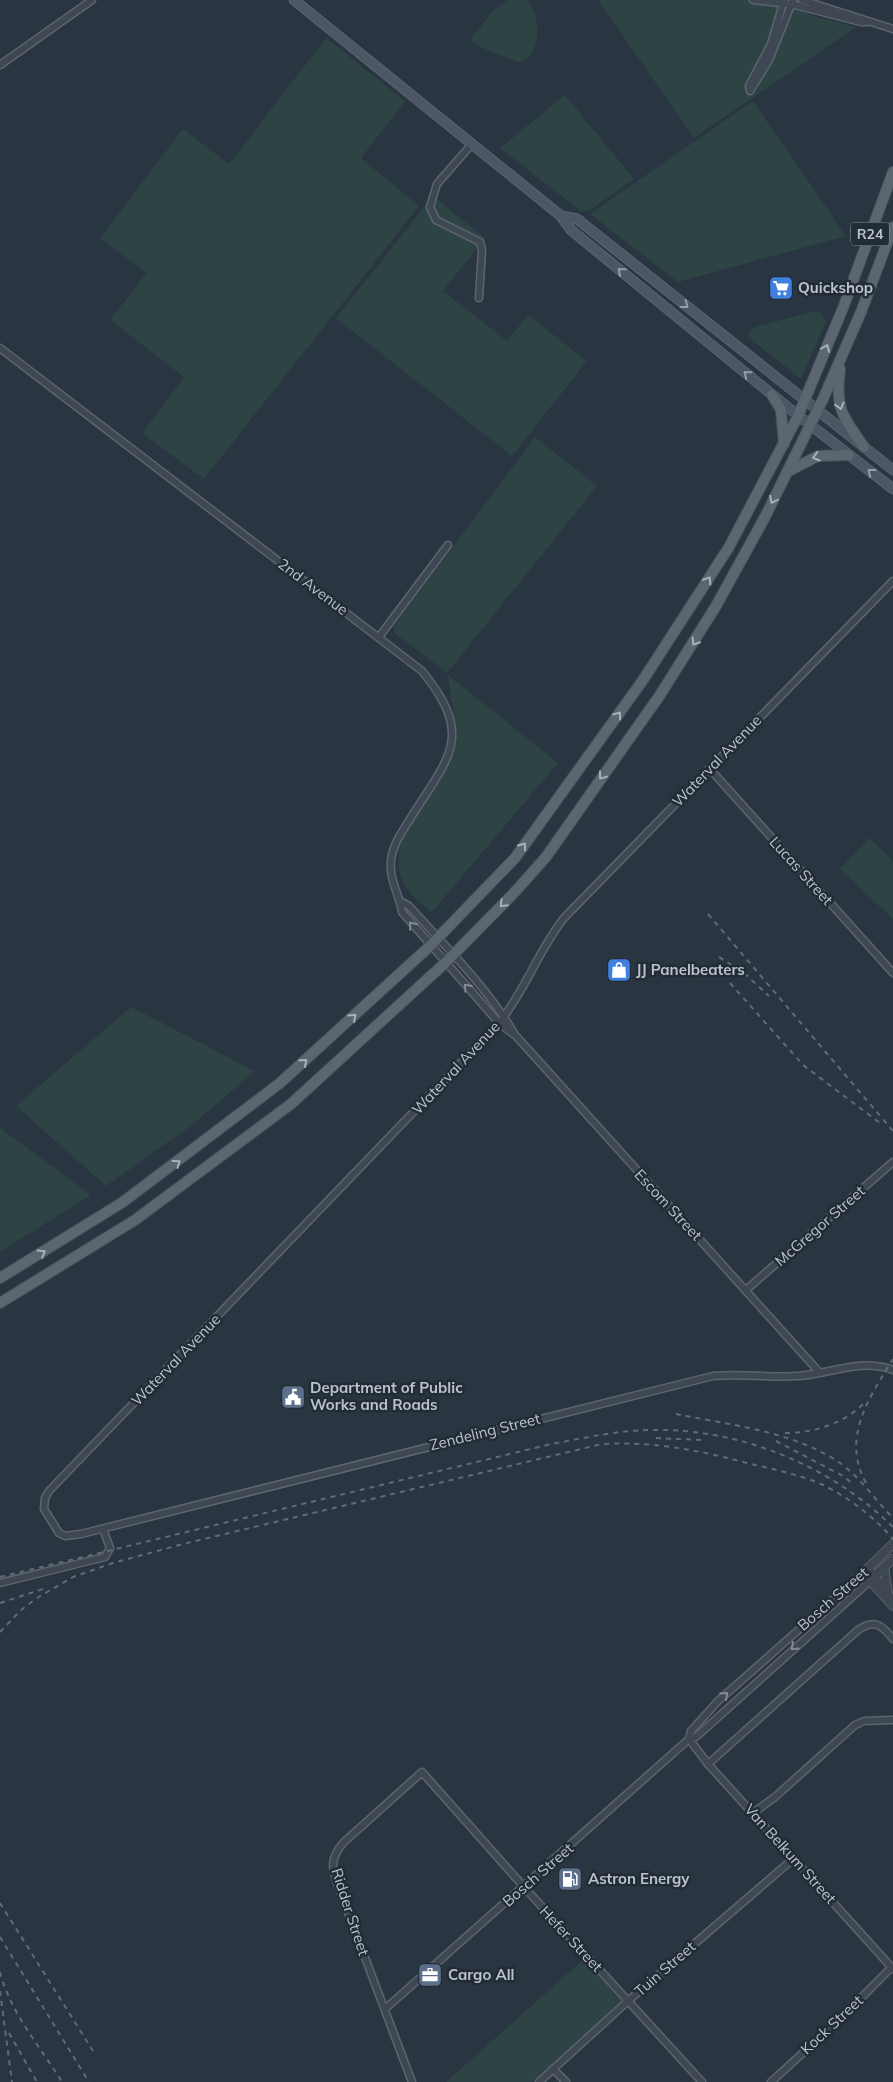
<svg xmlns="http://www.w3.org/2000/svg" width="893" height="2082" viewBox="0 0 893 2082" font-family="Mulish,sans-serif">
<style>
.green{fill:#2d4344}
.lines{fill:none;stroke-linecap:round;stroke-linejoin:round}
.minor-casing{stroke:#5c656f;stroke-width:9}
.tertiary-casing{stroke:#5c656f;stroke-width:10}
.secondary-casing{stroke:#5c656f;stroke-width:11}
.primary-casing{stroke:#47505b;stroke-width:12}
.minor{stroke:#3e4752;stroke-width:6}
.tertiary{stroke:#3e4752;stroke-width:8}
.secondary{stroke:#4c5664;stroke-width:9}
.primary{stroke:#5c6671;stroke-width:10}
.rail{stroke:#606b78;stroke-width:2;stroke-dasharray:5 5;stroke-linecap:butt}
.oneway{stroke:#949ca7}
.oneway2{stroke:#a8b0b9}
.oneway3{stroke:#838b95}
.labels{text-anchor:middle;stroke-width:5;stroke-linejoin:round;paint-order:stroke}
.shield{fill:#222c37;stroke:#8d959f;stroke-width:1}
.shield-label{font-size:14px;font-weight:bold;fill:#bbc2cb}
.poi-label{font-size:15px;font-weight:bold;fill:#bbc2cb;stroke:#222c37;text-anchor:start}
.street-label{font-size:15px;fill:#bbc2cb;stroke:#222c37}
</style>
<rect width="100%" height="100%" fill="#2a3542"/>
<g class="green">
<path d="M 508,0 L 528,0 C 540,17 543,49 523,62 L 518,62 L 480,47 L 470,40 L 493,10 Z"/>
<polygon points="598,0 805,0 809,15 856,27 694,138"/>
<polygon points="326,38 405,101 361,158 419,206 204,479 142,433 184,377 110,320 146,273 100,238 183,129 229,164"/>
<polygon points="565,95 634,179 589,211 581,211 500,148"/>
<polygon points="753,101 846,236 678,282 590,214"/>
<polygon points="433,196 485,238 443,291 507,341 528,315 587,361 512,456 336,318"/>
<polygon points="815,311 822,314 826,322 801,379 748,337 749,331 755,327"/>
<polygon points="535,437 597,486 447,673 394,633 394,626"/>
<path d="M 448,675 L 558,763 L 432,912 C 403,891 392,874 402,838 L 453,745 L 455,724 Z"/>
<polygon points="869,838 893,861 893,919 840,869"/>
<polygon points="131,1007 255,1071 192,1125 106,1186 16,1106"/>
<polygon points="0,1128 91,1195 0,1252"/>
<polygon points="584,1959 622,2001 532,2082 446,2082"/>
</g>
<g class="lines">
<defs>
<g id="minor">
<polyline points="753,0 791,4 861,22 867,22"/>
<polyline points="784,0 771,44 749,86 750,91 769,60 793,0"/>
<polyline points="802,0 893,29"/>
<polyline points="0,65 92,0"/>
<polyline points="471,145 437,184 430,207 436,220 480,242 482,250 479,298"/>
<path d="M 0,348 L 422,671 C 476,737 448,758 410,819 C 402,832 393,844 391,860 C 389,880 399,893 402,912 L 499,1023 L 516,1036 L 820,1373"/>
<path d="M 893,581 L 564,918 C 538,951 525,991 499,1023 L 49,1491 L 45,1498 L 44,1509 L 59,1533 L 65,1536 L 81,1534 L 713,1376 C 741,1373 770,1378 798,1376 C 831,1374 860,1358 893,1370"/>
<polyline points="379,637 448,545"/>
<polyline points="709,768 893,973"/>
<path d="M 400,901 L 409,906 C 446,947 486,986 514,1033"/>
<polyline points="746,1290 893,1162"/>
<polyline points="0,1583 105,1557 110,1548 103,1529"/>
<polyline points="689,1739 708,1764 893,1969"/>
<polyline points="689,1739 691,1731 718,1701 863,1573"/>
<path d="M 708,1764 L 858,1630 C 875,1619 882,1625 893,1639"/>
<polyline points="753,1813 775,1797 855,1725 864,1721 893,1720"/>
<polyline points="385,2009 689,1739 696,1737 870,1581"/>
<polyline points="553,2069 566,2082"/>
<path d="M 412,2082 L 341,1894 C 333,1872 327,1861 344,1842 L 422,1772 L 524,1887 L 702,2082"/>
<polyline points="539,2082 628,2001 793,1859"/>
<polyline points="771,2082 841,2018 892,1967"/>
</g>
<g id="tertiary">
<polyline points="893,1544 863,1573 893,1606"/>
<polyline points="884,1567 888,1593"/>
<polyline points="868,1568 893,1601"/>
<polyline points="872,1578 893,1559"/>
</g>
<g id="secondary">
<polyline points="294,0 561,216 571,230 786,406 893,489"/>
<polyline points="561,216 577,219 893,470"/>
</g>
<g id="primary">
<path d="M 840,369 C 835,409 842,415 864,447"/>
<polyline points="772,395 781,410 784,444"/>
<polyline points="787,472 818,456 849,455"/>
<polyline points="0,1278 123,1202 280,1083 430,946 515,858 643,680 729,547 798,416 843,308 893,172"/>
<polyline points="0,1303 135,1220 291,1104 445,963 513,894 546,857 660,695 716,606 765,517 823,399 861,312 893,227"/>
</g>
</defs>
<use href="#minor" class="minor-casing"/>
<use href="#tertiary" class="tertiary-casing"/>
<use href="#secondary" class="secondary-casing"/>
<use href="#primary" class="primary-casing"/>
<use href="#minor" class="minor"/>
<use href="#tertiary" class="tertiary"/>
<use href="#secondary" class="secondary"/>
<use href="#primary" class="primary"/>
<g class="rail">
<polyline points="708,914 893,1131"/>
<polyline points="719,957 744,973 769,996"/>
<polyline points="730,983 803,1065 880,1123"/>
<path d="M 676,1414 C 730,1425 793,1431 840,1463 C 861,1478 875,1500 893,1518"/>
<path d="M 785,1433 C 813,1433 844,1424 864,1403"/>
<polyline points="656,1438 701,1440"/>
<polyline points="776,1441 843,1476 854,1485"/>
<path d="M 866,1483 C 841,1438 869,1398 893,1359"/>
<path d="M 0,1577 L 551,1444 C 585,1438 618,1430 652,1430 C 740,1428 831,1466 893,1527"/>
<polyline points="0,1603 43,1589"/>
<path d="M 0,1632 L 21,1610 L 37,1598 L 73,1577 L 113,1563 L 183,1544 L 602,1444 C 656,1441 702,1451 755,1465 C 777,1470 800,1475 821,1484 C 848,1497 873,1516 893,1539"/>
<polyline points="0,1903 93,2051"/>
<polyline points="0,1937 89,2082"/>
<path d="M 0,1972 C 10,2012 41,2048 62,2082"/>
<polyline points="0,1991 12,2082"/>
<polyline points="9,2033 37,2082"/>
</g>
</g>
<defs><path id="oneway-chevron" d="M-2-3.5L2.5 0L-2 3.5" fill="none" stroke-width="1.6" stroke-linecap="round" stroke-linejoin="round" transform="scale(1.25)"/></defs>
<g class="oneway">
<use href="#oneway-chevron" transform="translate(621 271) rotate(-140)"/>
<use href="#oneway-chevron" transform="translate(685 305) rotate(38)"/>
<use href="#oneway-chevron" transform="translate(747 374) rotate(-141)"/>
<use href="#oneway-chevron" transform="translate(871 472) rotate(-142)"/>
</g>
<g class="oneway2">
<use href="#oneway-chevron" transform="translate(826 348) rotate(-68)"/>
<use href="#oneway-chevron" transform="translate(840 406) rotate(75)"/>
<use href="#oneway-chevron" transform="translate(816 457) rotate(164)"/>
<use href="#oneway-chevron" transform="translate(773 500) rotate(116)"/>
<use href="#oneway-chevron" transform="translate(708 580) rotate(-58)"/>
<use href="#oneway-chevron" transform="translate(695 642) rotate(122)"/>
<use href="#oneway-chevron" transform="translate(618 715) rotate(-54)"/>
<use href="#oneway-chevron" transform="translate(602 776) rotate(127)"/>
<use href="#oneway-chevron" transform="translate(523 846) rotate(-55)"/>
<use href="#oneway-chevron" transform="translate(503 904) rotate(135)"/>
<use href="#oneway-chevron" transform="translate(353 1017) rotate(-43)"/>
<use href="#oneway-chevron" transform="translate(304 1062) rotate(-41)"/>
<use href="#oneway-chevron" transform="translate(177 1163) rotate(-36)"/>
<use href="#oneway-chevron" transform="translate(42 1253) rotate(-32)"/>
</g>
<g class="oneway3">
<use href="#oneway-chevron" transform="translate(412 925) rotate(-129)"/>
<use href="#oneway-chevron" transform="translate(467 987) rotate(-132)"/>
<use href="#oneway-chevron" transform="translate(794 1647) rotate(137)"/>
<use href="#oneway-chevron" transform="translate(725 1695) rotate(-42)"/>
</g>
<defs>
<symbol id="supermarket-square" viewBox="-11 -11 22 22"><rect x="-9" y="-9" width="18" height="18" rx="4" fill="#3f7fe0" stroke="#222c37"/><path d="M-6-5.5h2.5l.6 2H6L4.5 2H-2.5L-4.4-4H-6ZM-1.5 3.2a1.3 1.3 0 1 0 .1 0ZM3 3.2a1.3 1.3 0 1 0 .1 0Z" fill="#fff"/></symbol>
<symbol id="shop-square" viewBox="-11 -11 22 22"><rect x="-9" y="-9" width="18" height="18" rx="4" fill="#3f7fe0" stroke="#222c37"/><path d="M-5-2.5h2.3a2.7 3.5 0 0 1 5.4 0H5L5.5 6h-11ZM-1.5-2.5h3a1.5 2.3 0 0 0-3 0Z" fill="#fff"/></symbol>
<symbol id="civic-square" viewBox="-11 -11 22 22"><rect x="-9" y="-9" width="18" height="18" rx="4" fill="#5c6f8a" stroke="#222c37"/><path d="M-.6-6.5H3V-4.5H.6V-3L4-1V1h2V6H-6V1h2V-1L-.6-3ZM-1.2 2.5V6h2.4V2.5Z" fill="#fff"/></symbol>
<symbol id="fuel-square" viewBox="-11 -11 22 22"><rect x="-9" y="-9" width="18" height="18" rx="4" fill="#5c6f8a" stroke="#222c37"/><path d="M-5.5-6h7V0h2V4h1.3V-2.5L3-4.5l.8-.8L6-3V5H2.5V1h-1V6h-7ZM-4.2-4.7v3.2H.2V-4.7Z" fill="#fff"/></symbol>
<symbol id="office-square" viewBox="-11 -11 22 22"><rect x="-9" y="-9" width="18" height="18" rx="4" fill="#5c6f8a" stroke="#222c37"/><path d="M-6-3h4V-5.5h4V-3h4V5H-6ZM-1-4.5V-3h2v-1.5ZM-6 0V1H6V0Z" fill="#fff"/></symbol>
</defs>
<g fill-rule="evenodd">
<use href="#supermarket-square" x="767" y="274" width="28" height="28"/>
<use href="#shop-square" x="605" y="956" width="28" height="28"/>
<use href="#civic-square" x="279" y="1383" width="28" height="28"/>
<use href="#fuel-square" x="556" y="1865" width="28" height="28"/>
<use href="#office-square" x="416" y="1961" width="28" height="28"/>
</g>
<g class="labels">
<rect class="shield" x="851" y="222.5" width="38" height="23" rx="4"/>
<g class="shield-label">
<text x="870" y="239">R24</text>
</g>
<g class="poi-label">
<text x="798" y="293">Quickshop</text>
<text x="636" y="975">JJ Panelbeaters</text>
<text x="310" y="1393">Department of Public<tspan x="310" dy="17">Works and Roads</tspan></text>
<text x="588" y="1884">Astron Energy</text>
<text x="448" y="1980">Cargo All</text>
</g>
<g class="street-label">
<text transform="translate(313 587) rotate(37)" y="5">2nd Avenue</text>
<text transform="translate(717 761) rotate(-46)" y="5">Waterval Avenue</text>
<text transform="translate(801 871) rotate(48)" y="5">Lucas Street</text>
<text transform="translate(456 1068) rotate(-47)" y="5">Waterval Avenue</text>
<text transform="translate(668 1205) rotate(47)" y="5">Escom Street</text>
<text transform="translate(820 1226) rotate(-41)" y="5">McGregor Street</text>
<text transform="translate(176 1360) rotate(-46)" y="5">Waterval Avenue</text>
<text transform="translate(485 1432) rotate(-14)" y="5">Zendeling Street</text>
<text transform="translate(833 1599) rotate(-41)" y="5">Bosch Street</text>
<text transform="translate(790 1854) rotate(48)" y="5">Van Belkum Street</text>
<text transform="translate(538 1875) rotate(-41)" y="5">Bosch Street</text>
<text transform="translate(350 1912) rotate(72)" y="5">Ridder Street</text>
<text transform="translate(571 1939) rotate(47)" y="5">Hefer Street</text>
<text transform="translate(665 1969) rotate(-41)" y="5">Tuin Street</text>
<text transform="translate(832 2025) rotate(-43)" y="5">Kock Street</text>
</g>
</g>
</svg>
